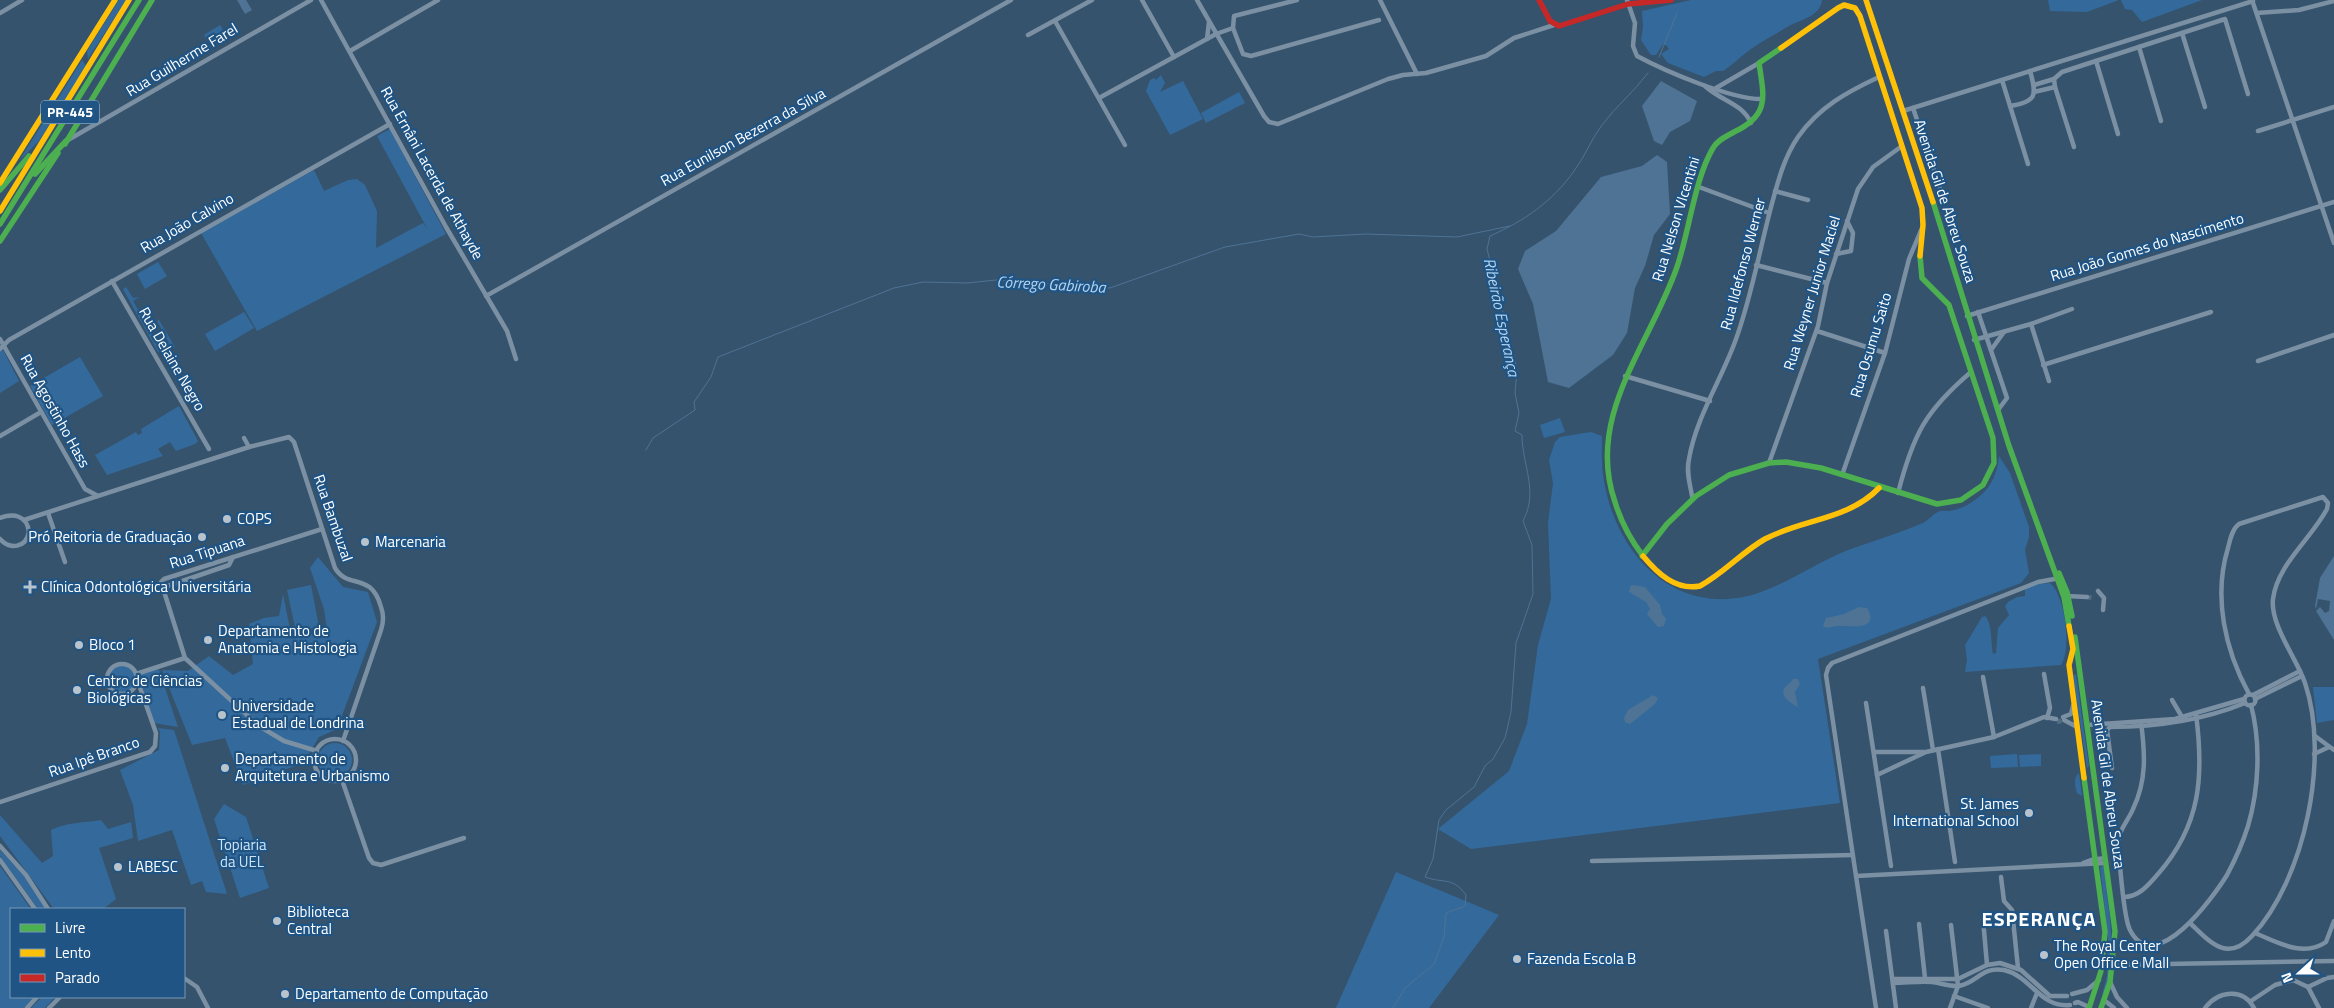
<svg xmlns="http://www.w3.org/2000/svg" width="2334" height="1008" viewBox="0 0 2334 1008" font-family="'Titillium Web',sans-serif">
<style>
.green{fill:#336a9b}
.water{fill:#4e7395}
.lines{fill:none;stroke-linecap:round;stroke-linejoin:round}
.stream{stroke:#4e7395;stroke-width:1}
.street-tunnel{stroke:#546d83;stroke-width:4.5;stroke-dasharray:4.5 2;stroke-linecap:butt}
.street{stroke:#7c90a3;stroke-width:4.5}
.fast{stroke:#4caf50;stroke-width:5.5}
.slow{stroke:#ffc107;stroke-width:5.5}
.jam{stroke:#c62828;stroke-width:5.5}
.poi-dot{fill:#b9c3cc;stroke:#1f5484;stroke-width:2}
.labels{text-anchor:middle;stroke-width:4.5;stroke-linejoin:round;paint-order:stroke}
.shield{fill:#1f5484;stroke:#bcccda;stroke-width:1}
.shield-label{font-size:14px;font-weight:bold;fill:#fff}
.street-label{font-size:15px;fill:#fff;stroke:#1f5484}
.poi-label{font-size:15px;fill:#fff;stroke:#1f5484;text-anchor:start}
.park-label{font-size:15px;fill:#cbe3f7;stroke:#1f5484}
.water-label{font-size:16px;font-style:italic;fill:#b2d4f1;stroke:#1f5484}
.district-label{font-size:20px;font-weight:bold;letter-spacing:1px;fill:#fff;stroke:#1f5484}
</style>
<rect width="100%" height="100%" fill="#36536d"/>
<g class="green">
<polygon points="119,0 126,0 88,59 87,51"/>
<path d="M 1691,0 L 1822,0 C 1820,17 1799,20 1787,27 C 1776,34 1764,40 1754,47 C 1743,54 1734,64 1723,71 L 1716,71 L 1704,77 L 1668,63 L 1661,54 L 1669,49 L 1667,46 L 1663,44 L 1656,55 L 1651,55 L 1641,40 L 1643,27 L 1642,11 Z"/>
<polygon points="2048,0 2119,0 2087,12 2050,11"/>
<polygon points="2121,0 2202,0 2142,22 2132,10 2125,9"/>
<polygon points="220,25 226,35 210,45 204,35"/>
<polygon points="82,60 86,66 39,141 19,161"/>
<polygon points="1161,75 1165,83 1160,92 1183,81 1203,119 1170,135 1146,91 1150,80 1154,78 1156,80"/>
<polygon points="1239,92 1245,103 1206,123 1201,113"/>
<polygon points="390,129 446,234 257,331 201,233 314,170 324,191 348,180 357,179 365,185 377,211 376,248 423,223 428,230 377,136"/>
<polygon points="158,262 167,276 145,289 137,274"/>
<polygon points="126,287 133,298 139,297 133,301 161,350 158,352 123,289"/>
<polygon points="244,312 254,328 215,351 205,334"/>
<polygon points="159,320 175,347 169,350 166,345 169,343 157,321"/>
<polygon points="3,350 19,381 0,393 0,351"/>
<polygon points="80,357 103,396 52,425 30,386"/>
<polygon points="179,406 198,441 195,444 176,451 170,442 158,449 163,456 107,475 95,455 136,432 139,437 138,435 142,433 141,429"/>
<polygon points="1560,418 1565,432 1544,438 1540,425"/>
<path d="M 1591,432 L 1602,436 C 1602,451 1601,466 1604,481 C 1616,552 1671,614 1748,596 C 1779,589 1817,562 1848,550 C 1873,541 1899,533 1923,523 C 1929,520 1933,514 1938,512 C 1941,510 1946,511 1950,511 C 1961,509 1971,504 1980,496 C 1992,486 1998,471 1999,456 L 2010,473 L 2029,527 L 2029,537 L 2025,550 L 2029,573 L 2021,583 L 1818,659 L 1840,803 L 1471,849 L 1438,829 L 1509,771 L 1527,724 L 1538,645 L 1551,599 L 1548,523 L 1553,483 L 1549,460 L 1555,442 L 1560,437 Z"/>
<polygon points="318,557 343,587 368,592 377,622 337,729 319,737 303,763 243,785 225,738 192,745 162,670 188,671 209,656 233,675 253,664 249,624 264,618 279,616 283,594 292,639 327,630 324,609 310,568"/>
<path d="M 2050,583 C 2065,595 2072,649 2061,665 L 1965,672 L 1967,660 L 1965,645 L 1982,617 L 1985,616 C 1992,622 1991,644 1993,654 L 1996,653 L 1998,628 L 2009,615 L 2005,606 L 2008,602 L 2017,597 L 2025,596 L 2025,589 L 2036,584 Z"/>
<polygon points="311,585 319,627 296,632 287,590"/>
<circle cx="122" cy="679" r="13"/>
<polygon points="158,667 178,727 154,723 138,673"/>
<polygon points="2076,674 2089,766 2087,768 2073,675"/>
<polygon points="2313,687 2334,687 2334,720 2317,723"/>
<polygon points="158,728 174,730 227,894 206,892 202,881 191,885 172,830 138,841 133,805 120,770 159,750 160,732"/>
<circle cx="335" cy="760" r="17"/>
<polygon points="2017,754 2018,767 1991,768 1990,756"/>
<polygon points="2041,754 2041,766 2020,767 2019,755"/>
<path d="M 2079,773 L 2082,795 L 2082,796 L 2077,793 C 2075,787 2073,777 2079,773 Z"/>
<polygon points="224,804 246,817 269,888 240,898 214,819"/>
<path d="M 0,815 L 42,863 L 53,856 L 51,830 C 67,822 84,823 101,820 L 108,829 L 131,822 L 133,838 L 99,848 L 116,899 L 103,909 L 54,909 L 0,836 Z"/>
<polygon points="0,850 26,878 46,909 38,909 0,856"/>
<polygon points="0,866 31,909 11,909 11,997 34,997 24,1008 0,1008"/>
<path d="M 2104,866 C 2106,897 2122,970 2102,995 L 2107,976 L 2108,939 L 2100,867 Z"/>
<polygon points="1396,872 1499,915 1429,1008 1336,1008"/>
<polygon points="42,997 55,997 45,1008 31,1008"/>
</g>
<g class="water">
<polygon points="237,0 246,0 252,10 245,14"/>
<polygon points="1661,81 1697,101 1690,121 1670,132 1662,145 1654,141 1642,106"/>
<polygon points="1657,155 1667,162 1670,214 1654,235 1645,266 1635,288 1627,333 1613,355 1569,388 1548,382 1533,304 1518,269 1525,251 1556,231 1601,177 1642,166"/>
<polygon points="2334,556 2334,640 2316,611 2320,607 2325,613 2329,611 2330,601 2318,599 2316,609 2315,606 2320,578"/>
<polygon points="1632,585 1645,587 1660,605 1662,614 1666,619 1664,626 1658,627 1647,614 1650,609 1646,602 1629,592 1630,587"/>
<path d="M 1859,607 L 1867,608 C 1880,630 1853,626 1842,626 C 1834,625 1829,630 1823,626 L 1826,618 L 1844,614 Z"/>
<path d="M 1793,679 L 1798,679 L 1800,684 L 1795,692 L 1798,707 C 1793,704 1780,698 1784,689 C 1786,685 1791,683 1793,679 Z"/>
<polygon points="1653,695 1658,698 1655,704 1630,724 1625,722 1624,718 1628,710"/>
</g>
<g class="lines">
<g class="stream">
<polyline points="1659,57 1677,13"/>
<polyline points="646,450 653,438 695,410 694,402 711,377 718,357 894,288 923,282 967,283 996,280 1110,288 1225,247 1299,234 1313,237 1366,234 1457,237 1510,226"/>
<path d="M 1393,1008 L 1405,988 L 1434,964 L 1444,937 L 1446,913 L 1465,906 L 1466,895 C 1452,876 1444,884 1425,877 L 1433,859 L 1439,820 L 1446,810 L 1474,787 L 1485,766 L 1493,759 L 1505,738 L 1511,712 L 1516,643 L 1533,594 L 1532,545 L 1523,521 C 1539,491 1522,465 1522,435 L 1515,431 L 1519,413 L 1515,393 L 1517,371 L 1514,356 L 1487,249 L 1490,236 C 1524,221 1552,202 1574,171 C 1585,157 1591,139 1602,125 C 1616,106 1634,92 1648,73"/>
</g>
<g class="street-tunnel">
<polyline points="2087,597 2093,598"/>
<polyline points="2057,722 2064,720"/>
</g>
<g class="street">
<polyline points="321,0 446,227 507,331 516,359"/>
<polyline points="1142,0 1174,57"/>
<polyline points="1197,0 1264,116 1269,122 1278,124 1388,79 1403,75 1426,73 1486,56 1514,38 1554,25"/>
<polyline points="1297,0 1234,16 1233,28 1243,54 1251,56 1379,20"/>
<polyline points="1380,0 1417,74"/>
<path d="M 1627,0 L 1635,23 L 1633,46 L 1637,56 C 1665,71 1732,100 1763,99"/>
<polyline points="2252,0 2334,243"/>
<polyline points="0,13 22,0"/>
<polyline points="2257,13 2299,10 2334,1"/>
<polyline points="1055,21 1125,145"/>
<polyline points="2182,33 2205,107"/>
<polyline points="1028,35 1092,0"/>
<polyline points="1207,39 1209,22"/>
<polyline points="2139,47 2161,121"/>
<polyline points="350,51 438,0"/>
<polyline points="2096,61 2118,134"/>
<polyline points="2002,80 2028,164"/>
<polyline points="2034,85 2054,79"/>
<path d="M 1705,86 C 1721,101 1742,103 1751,123"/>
<polyline points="1716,88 1759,63"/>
<polyline points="2034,92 2055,87"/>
<polyline points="1099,98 1216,34 1233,28"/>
<path d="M 2010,106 C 2037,102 2037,95 2030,71"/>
<polyline points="1913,108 1941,191"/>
<polyline points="1903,111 2253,1"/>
<polyline points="2258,131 2334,107"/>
<polyline points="68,140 311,0"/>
<polyline points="2074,147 2055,87 2054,79 2062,72 2225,19 2248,94"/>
<polyline points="1699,187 1769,213"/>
<polyline points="1775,191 1808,200"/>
<polyline points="1836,254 1851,251 1853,233 1847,221"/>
<polyline points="1756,265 1827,283"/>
<polyline points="112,281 209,449"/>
<polyline points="486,296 1011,0"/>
<polyline points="1978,312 2007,398 1998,410"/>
<polyline points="1967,316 2334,202"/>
<polyline points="2031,324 2049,381"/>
<polyline points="1817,331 1885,353"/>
<polyline points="0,339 85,489 98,496"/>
<polyline points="1974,340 2031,324 2072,309"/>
<polyline points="0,349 9,340 390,124"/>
<polyline points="1991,350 2004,332"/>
<polyline points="2258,361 2334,335"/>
<polyline points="2043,365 2211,312"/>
<polyline points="1625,376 1710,401"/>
<polyline points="0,436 41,412"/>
<polyline points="244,438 249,447"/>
<polyline points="1769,463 1818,326 1827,283 1858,189 1873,167 1902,146"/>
<polyline points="1842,475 1885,353 1909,259 1922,228"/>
<path d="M 1898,493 C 1913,435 1925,411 1971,372"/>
<path d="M 1692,496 C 1690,484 1686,472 1689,459 C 1696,417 1722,379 1736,339 C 1751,298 1759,253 1770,211 C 1777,185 1783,159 1798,137 C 1819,107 1847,92 1879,77"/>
<polyline points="48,513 65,562"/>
<path d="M 0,518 C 13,513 27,515 29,532 C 26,548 10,550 0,539"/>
<path d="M 24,520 L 249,447 L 289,437 L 294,442 L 335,568 C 348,590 371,571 381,607 C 384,615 384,621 381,630 L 343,741"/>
<polyline points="2060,578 2038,582 1832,663 1828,668 1826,675 1856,876 2106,863"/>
<polyline points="162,588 229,565 233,557"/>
<polyline points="2098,591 2104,598 2103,610"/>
<polyline points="2066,596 2087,597"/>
<circle cx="122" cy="679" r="15"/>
<polyline points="136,674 185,658"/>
<polyline points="2044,674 2050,708 2047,718"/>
<polyline points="1983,677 1994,737"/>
<polyline points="1923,688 1933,750"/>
<circle cx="2250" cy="700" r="5.5"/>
<polyline points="2253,695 2300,671"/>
<polyline points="2255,699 2302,676"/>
<polyline points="2172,700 2182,717"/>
<polyline points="1866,703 1891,866"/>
<polyline points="2063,717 2071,714 2073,706"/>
<polyline points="2064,720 2077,727"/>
<path d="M 2141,722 C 2145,753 2147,780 2133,809 C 2128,821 2118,831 2118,844 C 2120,862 2123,917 2130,930 C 2155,979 2214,896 2227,875 C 2235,860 2243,842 2248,826 C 2259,789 2261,743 2251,705"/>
<polyline points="2087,725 2175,719 2244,699"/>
<polyline points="2315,736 2334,750"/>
<circle cx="335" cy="760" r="21"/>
<polyline points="1938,749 1955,862"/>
<polyline points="317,751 284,741 259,726 185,658 161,582 164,579 322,529"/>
<polyline points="1874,752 1924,752"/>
<polyline points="2314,754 2329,747"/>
<path d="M 2112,768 L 2107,730 L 2110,727 C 2157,727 2201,721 2245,703"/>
<polyline points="1877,775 1926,752 1994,737 2044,717 2056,719"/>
<polyline points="342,780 369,858 373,863 381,865 464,838"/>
<polyline points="0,802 150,752 155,746 156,733 137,679"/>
<polyline points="0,846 26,875 48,909"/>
<polyline points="0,860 35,909"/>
<polyline points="1592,861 1853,855"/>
<polyline points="2083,863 2091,860 2105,858"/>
<polyline points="1856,876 1876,1008"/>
<polyline points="2001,877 2004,901 2012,910 2018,968"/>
<path d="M 2125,897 C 2140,896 2148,885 2158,874 C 2201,825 2204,776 2196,714"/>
<polyline points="1983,919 1987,965"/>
<path d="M 2190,923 C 2210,942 2227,963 2252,936 C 2305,879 2330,757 2305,683 C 2297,659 2270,625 2273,599 C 2277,565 2311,539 2327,509 L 2328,503 L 2323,497 L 2239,524 C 2232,529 2230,540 2228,548 C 2213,597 2225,650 2249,694"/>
<polyline points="1919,924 1925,978"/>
<polyline points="1886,931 1896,1008"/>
<path d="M 2255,933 C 2277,942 2303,958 2326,942 L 2334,921"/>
<polyline points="2113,965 2334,961"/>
<polyline points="184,978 197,987 208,1008"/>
<polyline points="1893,979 1958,979 1987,965 2000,963 2021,970 2050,996 2067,996"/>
<polyline points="2110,982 2117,997 2127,1008"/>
<path d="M 1893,983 C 1906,983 1919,981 1932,982 C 1940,983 1951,987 1959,986 C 1978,982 1982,966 2004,970 C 2031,976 2040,1008 2070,1005"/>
<polyline points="2308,987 2327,978 2334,977"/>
<polyline points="2072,994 2087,990 2099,980"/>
<polyline points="1954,996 1988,1008"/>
<polyline points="2104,1000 2114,1008"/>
<polyline points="2251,1001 2275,985 2293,980 2308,987 2319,1008"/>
<polyline points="2075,1003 2078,1002 2089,1007"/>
<polyline points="27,1008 37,997"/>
<polyline points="49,1008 60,997"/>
<polyline points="1950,1008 1958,986 1951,925"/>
<polyline points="2031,1008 2037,993"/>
<path d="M 2205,1008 C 2218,991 2243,987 2254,1008"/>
</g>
<g class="fast">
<polyline points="65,144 152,0"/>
<polyline points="35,174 66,141"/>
<polyline points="0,190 29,156"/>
<polyline points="1933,202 2009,446 2064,597 2069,626"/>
<polyline points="0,224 139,0"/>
<polyline points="0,241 58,153"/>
<polyline points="1642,556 1667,524 1696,496 1729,475 1769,463 1786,462 1821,468 1937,504 1961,500 1983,485 1994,463 1993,438 1949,305 1922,278 1920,256"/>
<path d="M 1643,556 C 1630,539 1621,522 1615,502 C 1585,416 1650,345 1677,267 C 1689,232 1695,178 1713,148 C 1717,140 1727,136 1734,132 C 1770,115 1764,97 1759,63 L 1781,48"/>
<polyline points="2059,573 2067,592 2072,616"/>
<polyline points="2075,637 2115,931 2110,982 2101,1008"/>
<polyline points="2084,778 2105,932 2101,971 2089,1008"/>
</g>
<g class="slow">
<polyline points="1866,0 1933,202"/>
<polyline points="1781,48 1838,8 1844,5 1855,8 1860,16 1922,208 1923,225 1920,256"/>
<polyline points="0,183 115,0"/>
<polyline points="0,211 129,0"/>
<path d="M 1643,556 C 1657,573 1676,591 1700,586 C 1724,573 1742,552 1765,539 C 1803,519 1848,520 1879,488"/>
<polyline points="2069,626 2073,649 2069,665 2084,778"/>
</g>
<polyline class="jam" points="1539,0 1550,21 1559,26 1628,4 1671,0"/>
</g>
<g class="poi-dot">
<circle cx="227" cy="519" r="5"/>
<circle cx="202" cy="537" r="5"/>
<circle cx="365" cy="542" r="5"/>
<path d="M27.5 579.5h5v5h5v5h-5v5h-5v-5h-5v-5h5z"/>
<circle cx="208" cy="640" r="5"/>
<circle cx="79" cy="645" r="5"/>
<circle cx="77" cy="690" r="5"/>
<circle cx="222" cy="715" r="5"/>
<circle cx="225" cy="768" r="5"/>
<circle cx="2029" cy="813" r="5"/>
<circle cx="118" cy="867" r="5"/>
<circle cx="277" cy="921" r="5"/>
<circle cx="2044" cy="955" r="5"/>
<circle cx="1517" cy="959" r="5"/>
<circle cx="285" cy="994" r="5"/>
</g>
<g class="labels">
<rect class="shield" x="41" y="100.5" width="58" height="23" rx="4"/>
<g class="shield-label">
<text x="70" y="117">PR-445</text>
</g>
<g class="street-label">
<text transform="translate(182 60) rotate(-31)" y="5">Rua Guilherme Farel</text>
<text transform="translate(743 137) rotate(-29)" y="5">Rua Eunilson Bezerra da Silva</text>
<text transform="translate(432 173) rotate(61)" y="5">Rua Ernâni Lacerda de Athayde</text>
<text transform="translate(1945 201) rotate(72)" y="5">Avenida Gil de Abreu Souza</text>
<text transform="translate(1676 219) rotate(-73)" y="5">Rua Nelson VIcentini</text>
<text transform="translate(187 223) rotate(-30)" y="5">Rua João Calvino</text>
<text transform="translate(2147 247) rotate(-17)" y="5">Rua João Gomes do Nascimento</text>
<text transform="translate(1743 264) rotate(-75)" y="5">Rua Ildefonso Werner</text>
<text transform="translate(1812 293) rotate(-73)" y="5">Rua Weyner Junior Maciel</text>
<text transform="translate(1871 345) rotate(-73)" y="5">Rua Osumu Saito</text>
<text transform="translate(172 359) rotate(60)" y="5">Rua Delaine Negro</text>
<text transform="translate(55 411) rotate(61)" y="5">Rua Agostinho Hass</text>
<text transform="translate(333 518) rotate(71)" y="5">Rua Bambuzal</text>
<text transform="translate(207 552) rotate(-18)" y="5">Rua Tipuana</text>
<text transform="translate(94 757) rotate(-19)" y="5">Rua Ipê Branco</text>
<text transform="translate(2108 784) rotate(82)" y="5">Avenida Gil de Abreu Souza</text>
</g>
<g class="poi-label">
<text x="237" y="524">COPS</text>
<text x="192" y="542" text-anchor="end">Pró Reitoria de Graduação</text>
<text x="375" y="547">Marcenaria</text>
<text x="41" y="592">Clínica Odontológica Universitária</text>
<text x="218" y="636">Departamento de<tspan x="218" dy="17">Anatomia e Histologia</tspan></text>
<text x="89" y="650">Bloco 1</text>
<text x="87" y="686">Centro de Ciências<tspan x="87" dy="17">Biológicas</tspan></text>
<text x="232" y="711">Universidade<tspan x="232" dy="17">Estadual de Londrina</tspan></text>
<text x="235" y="764">Departamento de<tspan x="235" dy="17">Arquitetura e Urbanismo</tspan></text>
<text x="2019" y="809" text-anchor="end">St. James<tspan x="2019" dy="17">International School</tspan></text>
<text x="128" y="872">LABESC</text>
<text x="287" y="917">Biblioteca<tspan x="287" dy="17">Central</tspan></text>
<text x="2054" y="951">The Royal Center<tspan x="2054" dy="17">Open Office e Mall</tspan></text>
<text x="1527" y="964">Fazenda Escola B</text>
<text x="295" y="999">Departamento de Computação</text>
</g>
<g class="park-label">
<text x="242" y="850">Topiaria<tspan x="242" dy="17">da UEL</tspan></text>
</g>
<g class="water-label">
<text transform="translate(1051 284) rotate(3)" y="6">Córrego Gabiroba</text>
<text transform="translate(1502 317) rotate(78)" y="6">Ribeirão Esperança</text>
</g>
<g class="district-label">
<text x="2039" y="926">ESPERANÇA</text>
</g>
</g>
<rect x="10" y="908" width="175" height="90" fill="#1f5484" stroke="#7998b5"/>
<rect x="20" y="924" width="25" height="8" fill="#4caf50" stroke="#7998b5"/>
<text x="55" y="933" font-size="15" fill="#ffffff">Livre</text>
<rect x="20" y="949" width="25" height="8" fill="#ffc107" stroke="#7998b5"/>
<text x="55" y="958" font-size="15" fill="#ffffff">Lento</text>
<rect x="20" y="974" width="25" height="8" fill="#c62828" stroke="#7998b5"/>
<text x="55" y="983" font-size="15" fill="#ffffff">Parado</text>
<g transform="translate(2299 973) rotate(249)" stroke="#1f5484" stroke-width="4" paint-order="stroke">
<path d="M0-4L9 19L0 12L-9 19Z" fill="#ffffff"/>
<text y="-8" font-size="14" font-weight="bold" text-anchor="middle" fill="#ffffff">N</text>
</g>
</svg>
